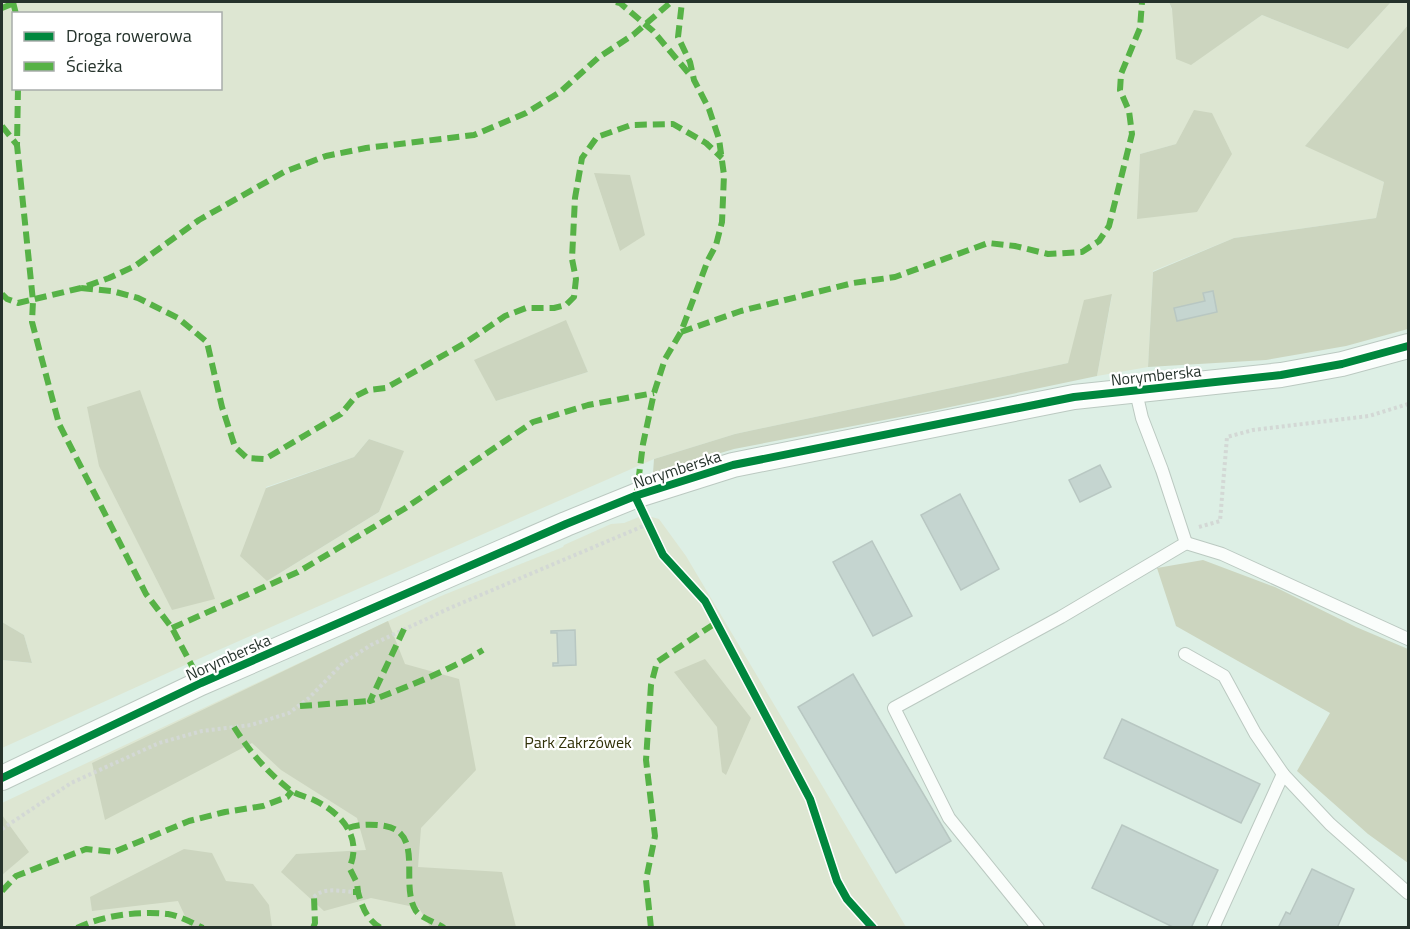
<svg xmlns="http://www.w3.org/2000/svg" width="1410" height="929" viewBox="0 0 1410 929" font-family="'Titillium Web',sans-serif">
<style>
.green{fill:#dde6d2;fill-rule:evenodd}
.forest{fill:#ccd5bf}
.building{fill:#c5d5d0;stroke:#b8c7c2;stroke-width:1.5}
.lines{fill:none;stroke-linecap:round;stroke-linejoin:round}
.service-casing{stroke:#bbc9c1;stroke-width:14}
.minor-casing{stroke:#bbc9c1;stroke-width:26}
.path{stroke:#d3d8d5;stroke-width:4;stroke-dasharray:3 3;stroke-linecap:butt}
.service{stroke:#fafdfb;stroke-width:12}
.minor{stroke:#fafdfb;stroke-width:24}
.quiet{stroke:#56b246;stroke-width:6;stroke-dasharray:12 6;stroke-linecap:butt}
.cycleway-casing{stroke:#fff;stroke-width:11}
.cycleway{stroke:#00873e;stroke-width:8}
.labels{text-anchor:middle;stroke-width:4.5;stroke-linejoin:round;paint-order:stroke}
.street-label{font-size:16px;fill:#26332c;stroke:#fff}
.park-label{font-size:16px;fill:#313108;stroke:#fff}
</style>
<rect width="100%" height="100%" fill="#ddefe5"/>
<g class="green">
<path d="M 2,2 L 1169,2 L 1191,64 L 1262,15 L 1348,49 L 1391,2 L 1408,2 L 1408,25 L 1306,145 L 1384,182 L 1376,218 L 1234,238 L 1153,271 L 1148,367 L 1097,376 L 1112,295 L 1068,363 L 735,434 L 654,459 L 205,656 L 2,748 L 2,660 L 32,663 L 24,635 L 2,622 ZM 14,14 L 220,14 L 220,88 L 14,88 ZM 1176,144 L 1138,219 L 1140,154 ZM 565,321 L 588,372 L 496,401 ZM 369,439 L 403,451 L 379,512 L 267,581 L 266,487 L 354,457 Z"/>
<polygon points="644,515 659,519 686,556 906,927 2,927 2,803 441,596 563,547 564,545 611,524 624,523"/>
</g>
<g class="forest">
<polygon points="1169,2 1391,2 1348,49 1262,15 1191,65 1176,59 1172,9"/>
<polygon points="1408,25 1408,329 1346,346 1266,360 1148,367 1153,272 1234,238 1376,218 1384,182 1305,146"/>
<polygon points="1194,110 1212,113 1232,154 1197,212 1137,219 1140,154 1176,144"/>
<polygon points="594,173 630,175 645,235 620,251"/>
<polygon points="1112,294 1097,376 931,411 734,449 653,473 654,459 735,434 1068,363 1084,300"/>
<polygon points="566,320 588,372 496,401 474,360"/>
<polygon points="140,390 215,599 172,610 99,466 87,407"/>
<polygon points="369,439 404,451 379,512 267,581 240,556 266,488 354,457"/>
<polygon points="1203,560 1275,587 1356,627 1408,649 1408,863 1368,834 1297,771 1330,713 1176,626 1157,568"/>
<polygon points="388,621 405,664 459,679 476,770 421,828 418,867 502,872 516,927 430,927 419,908 371,898 324,911 281,872 296,854 366,850 357,818 281,770 252,743 105,820 92,763"/>
<polygon points="2,622 24,635 32,663 2,660"/>
<polygon points="705,659 751,718 726,775 722,772 717,727 674,672"/>
<polygon points="2,815 29,852 2,875"/>
<polygon points="184,849 212,853 226,881 253,884 269,905 272,927 190,927 178,901 92,911 90,897"/>
</g>
<g class="building">
<polygon points="1213,291 1217,312 1177,321 1174,308 1205,301 1203,293"/>
<polygon points="1100,465 1111,487 1080,502 1069,480"/>
<polygon points="960,494 999,569 961,590 921,515"/>
<polygon points="872,541 912,616 873,636 833,562"/>
<polygon points="575,630 576,665 553,666 553,663 558,663 557,633 551,633 551,631"/>
<polygon points="853,674 951,841 896,873 798,707"/>
<polygon points="1122,719 1260,784 1241,823 1104,758"/>
<polygon points="1122,825 1218,870 1191,928 1175,928 1092,888"/>
<polygon points="1312,869 1354,889 1337,928 1278,928 1286,912 1290,914"/>
</g>
<g class="lines">
<defs>
<g id="service">
<polyline points="1186,543 1222,554 1408,639"/>
<polyline points="1185,654 1224,676 1255,733 1283,774"/>
<polyline points="1038,928 949,818 894,708 1061,617 1186,543 1162,470 1142,418 1136,392"/>
<polyline points="1213,928 1283,774 1330,824 1408,893"/>
</g>
<polyline id="minor" points="2,778 201,683 566,524 635,496 733,465 1074,397 1281,375 1342,364 1408,346"/>
</defs>
<use href="#service" class="service-casing"/>
<use href="#minor" class="minor-casing"/>
<g class="path">
<polyline points="1199,527 1220,521 1227,437 1253,430 1369,416 1408,404"/>
<polyline points="2,829 71,783 159,743 202,731 251,725 289,713 309,698 343,663 371,645 450,608 648,524"/>
<path d="M 314,897 C 323,887 340,891 353,892"/>
</g>
<use href="#service" class="service"/>
<use href="#minor" class="minor"/>
<g class="quiet">
<polyline points="13,2 16,14"/>
<polyline points="616,2 620,3 653,31 691,76"/>
<polyline points="2,8 17,2"/>
<polyline points="18,88 17,145 33,301 32,322 59,424 146,594 172,628 201,683"/>
<polyline points="2,126 17,145"/>
<polyline points="81,288 112,291 138,298 178,318 207,342 222,407 235,447 247,458 265,459 341,414 356,396 368,390 386,388 465,343 505,316 526,308 554,308 566,305 574,297 576,279 572,259 575,198 582,158 597,137 631,125 673,124 706,143 722,158"/>
<polyline points="2,294 7,299 18,303 81,288 109,278 135,266 199,220 284,172 326,156 366,148 474,135 526,113 560,92 599,57 633,35 671,2"/>
<polyline points="681,332 741,311 853,283 895,277 988,243 1015,246 1048,254 1082,252 1099,241 1109,226 1132,134 1129,111 1120,90 1121,74 1140,28 1142,2"/>
<polyline points="636,499 643,444 654,393 665,359 681,332 708,260 716,245 722,222 724,175 719,139 709,109 694,80 690,62 678,37 682,2"/>
<polyline points="172,628 298,572 404,509 533,422 588,405 654,393"/>
<path d="M 404,629 L 370,701 C 409,686 448,671 483,650"/>
<polyline points="300,706 370,701"/>
<path d="M 234,727 C 249,751 267,772 290,790 C 297,795 308,797 316,801 C 336,811 357,830 353,855 C 353,860 350,864 350,869 L 357,883 L 358,892"/>
<path d="M 348,828 C 359,824 373,824 385,826 C 425,833 399,885 416,911 C 422,919 436,922 444,928"/>
<polyline points="2,891 16,876 86,849 114,852 189,821 225,812 263,806 287,797 292,791"/>
<path d="M 353,892 L 358,892 C 362,907 367,920 381,928"/>
<path d="M 77,928 C 103,915 140,911 168,914 C 180,916 193,923 203,928"/>
<polyline points="313,928 315,923 314,897"/>
<polyline points="651,928 646,880 655,836 646,760 651,685 657,662 717,622"/>
</g>
<defs>
<g id="cycleway">
<polyline points="635,496 663,555 705,601 810,799 837,881 847,899 873,928"/>
<polyline points="2,778 201,683 566,524 635,496 733,465 1074,397 1281,375 1342,364 1408,346"/>
</g>
</defs>
<use href="#cycleway" class="cycleway-casing"/>
<use href="#cycleway" class="cycleway"/>
</g>
<g class="labels">
<g class="street-label">
<text transform="translate(1156 375) rotate(-6)" y="6">Norymberska</text>
<text transform="translate(677 469) rotate(-18)" y="6">Norymberska</text>
<text transform="translate(228 657) rotate(-24)" y="6">Norymberska</text>
</g>
<g class="park-label">
<text x="578" y="748">Park Zakrzówek</text>
</g>
</g>
<rect width="1410" height="929" fill="none" stroke="#26332c" stroke-width="6"/>
<rect x="12" y="12" width="210" height="78" fill="#ffffff" stroke="#a8adab" stroke-width="1.5"/>
<rect x="24" y="32" width="30" height="9" fill="#00873e" stroke="#a8adab" stroke-width="1.5"/>
<text x="66" y="42" font-size="18" fill="#26332c">Droga rowerowa</text>
<rect x="24" y="62" width="30" height="9" fill="#56b246" stroke="#a8adab" stroke-width="1.5"/>
<text x="66" y="72" font-size="18" fill="#26332c">Ścieżka</text>
</svg>
